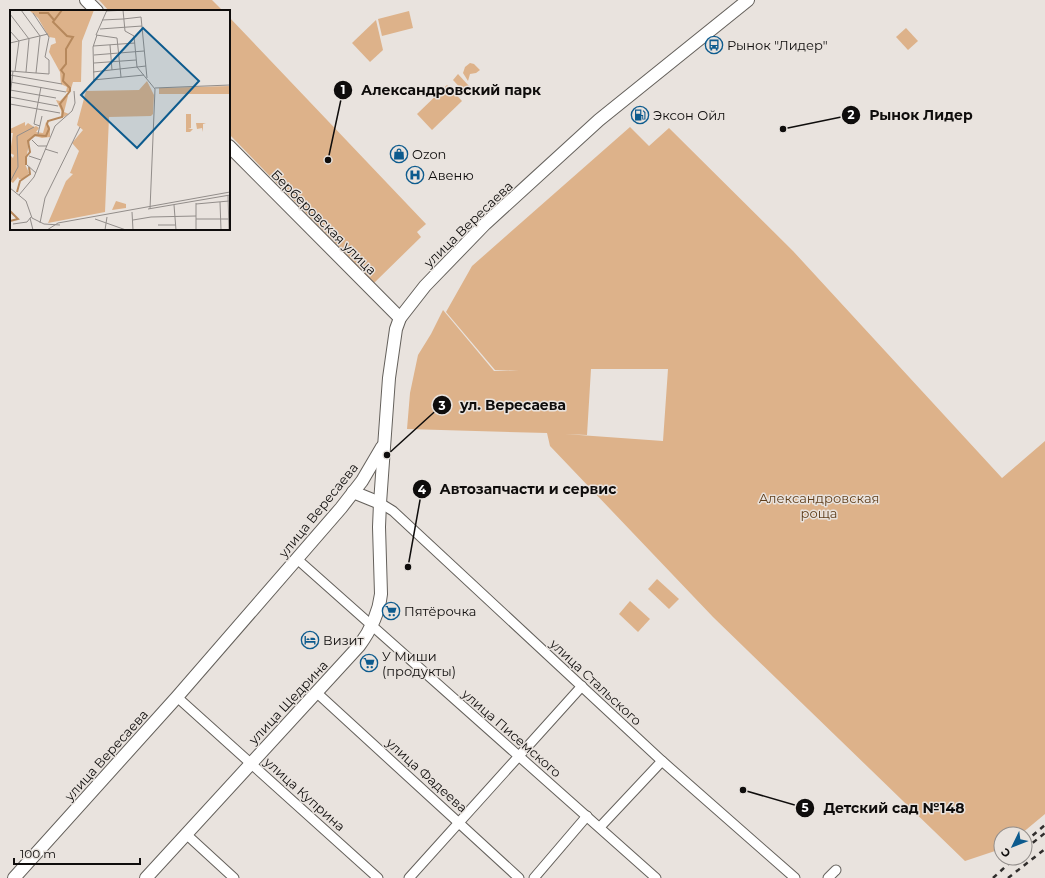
<svg xmlns="http://www.w3.org/2000/svg" width="1045" height="878" viewBox="0 0 1045 878" font-family="Montserrat,sans-serif">
<style>
.green{fill:#ddb28a;fill-rule:evenodd}
.lines{fill:none;stroke-linecap:round;stroke-linejoin:round}
.street-casing{stroke:#64605b;stroke-width:11}
.secondary-casing{stroke:#64605b;stroke-width:14}
.street{stroke:#fff;stroke-width:9}
.secondary{stroke:#fff;stroke-width:12}
.rail{stroke:#302d2c;stroke-width:2.5;stroke-dasharray:5 5;stroke-linecap:butt}
.labels{text-anchor:middle;stroke-width:3;stroke-linejoin:round;paint-order:stroke}
.poi-label{font-size:13px;fill:#0f0d0c;stroke:#e9e3de;text-anchor:start}
.street-label{font-size:13px;fill:#0f0d0c;stroke:#e9e3de}
.park-label{font-size:13px;fill:#5d3c19;stroke:#e9e3de}
.inset-river{fill:none;stroke:#b6885c;stroke-width:2}
.inset-road{fill:none;stroke:#928d8a;stroke-width:1}
.view{fill:#0d5b8e;fill-opacity:0.15;stroke:#0d5b8e;stroke-width:2}
.inset-edge{fill:none;stroke:#0f0d0c;stroke-width:2}
.leader{fill:none;stroke:#0f0d0c;stroke-width:1.5}
.callout-dot{fill:#0f0d0c;stroke:#e9e3de;stroke-width:1.5}
.mark-label{font-size:12px;text-anchor:middle;font-weight:bold;fill:#fff}
.callout-label{font-size:14px;text-anchor:middle;font-weight:bold;fill:#0f0d0c;stroke:#e9e3de;stroke-width:3;stroke-linejoin:round;paint-order:stroke}
</style>
<rect width="100%" height="100%" fill="#e9e3de"/>
<g class="green">
<polygon points="99,0 212,0 223,11 109,11"/>
<polygon points="409,11 413,28 382,36 378,19"/>
<polygon points="229,17 426,224 417,232 421,237 374,283 229,134"/>
<polygon points="376,20 383,50 370,62 352,43"/>
<polygon points="906,28 918,41 908,50 896,37"/>
<polygon points="470,63 474,64 480,70 476,73 470,74 468,81 463,73 465,67"/>
<polygon points="458,74 469,86 469,89 465,93 453,80"/>
<polygon points="447,85 462,101 432,130 417,114"/>
<path d="M 630,127 L 649,146 L 669,128 L 793,251 L 1002,478 L 1045,441 L 1045,814 L 1021,834 L 1001,834 L 1001,849 L 965,861 L 713,617 L 550,446 L 547,433 L 407,429 L 410,393 L 418,355 L 431,334 L 443,310 L 494,371 L 519,370 L 495,370 L 446,312 L 472,266 ZM 591,369 L 668,369 L 663,441 L 565,434 L 587,435 Z"/>
<polygon points="657,579 679,599 669,609 648,589"/>
<polygon points="630,601 650,619 638,632 619,614"/>
</g>
<g class="lines">
<defs>
<g id="street">
<polyline points="380,503 393,511 662,761 795,878"/>
<polyline points="297,559 656,878"/>
<polyline points="316,692 519,878"/>
<polyline points="177,697 378,878"/>
<polyline points="600,827 662,761"/>
<polyline points="186,834 234,878"/>
<polyline points="409,878 582,686"/>
<polyline points="534,878 587,816"/>
<polyline points="828,878 836,870"/>
</g>
<g id="secondary">
<polyline points="86,0 97,11"/>
<polyline points="229,146 400,318"/>
<polyline points="353,492 380,503"/>
<polyline points="14,878 177,697 341,508 362,481 382,447"/>
<path d="M 146,878 L 359,646 C 370,631 379,612 381,594 L 379,527 L 380,503 L 389,378 L 396,329 L 400,318 L 425,286 L 485,224 L 599,120 L 748,0"/>
</g>
</defs>
<use href="#street" class="street-casing"/>
<use href="#secondary" class="secondary-casing"/>
<use href="#street" class="street"/>
<use href="#secondary" class="secondary"/>
<g class="rail">
<polyline points="1025,842 1045,825"/>
<polyline points="1025,849 1045,833"/>
<polyline points="993,878 1015,858"/>
<polyline points="1008,878 1045,849"/>
</g>
</g>
<defs>
<symbol id="bus-ring" viewBox="-11 -11 22 22"><circle r="9.5" fill="#e9e3de" stroke="#0d5b8e" stroke-width="1.5"/><path d="M-5-6H5V4H4V6H2V4H-2V6H-4V4H-5ZM-3.5-4V0h7V-4ZM-3.5 1.2v1.5H-2V1.2ZM2 1.2v1.5H3.5V1.2Z" fill="#0d5b8e"/></symbol>
<symbol id="fuel-ring" viewBox="-11 -11 22 22"><circle r="9.5" fill="#e9e3de" stroke="#0d5b8e" stroke-width="1.5"/><path d="M-5.5-6h7V0h2V4h1.3V-2.5L3-4.5l.8-.8L6-3V5H2.5V1h-1V6h-7ZM-4.2-4.7v3.2H.2V-4.7Z" fill="#0d5b8e"/></symbol>
<symbol id="shop-ring" viewBox="-11 -11 22 22"><circle r="9.5" fill="#e9e3de" stroke="#0d5b8e" stroke-width="1.5"/><path d="M-5-2.5h2.3a2.7 3.5 0 0 1 5.4 0H5L5.5 6h-11ZM-1.5-2.5h3a1.5 2.3 0 0 0-3 0Z" fill="#0d5b8e"/></symbol>
<symbol id="hospital-ring" viewBox="-11 -11 22 22"><circle r="9.5" fill="#e9e3de" stroke="#0d5b8e" stroke-width="1.5"/><path d="M-5-5h3v3.5h4V-5h3V5h-3V1.5h-4V5h-3Z" fill="#0d5b8e"/></symbol>
<symbol id="supermarket-ring" viewBox="-11 -11 22 22"><circle r="9.5" fill="#e9e3de" stroke="#0d5b8e" stroke-width="1.5"/><path d="M-6-5.5h2.5l.6 2H6L4.5 2H-2.5L-4.4-4H-6ZM-1.5 3.2a1.3 1.3 0 1 0 .1 0ZM3 3.2a1.3 1.3 0 1 0 .1 0Z" fill="#0d5b8e"/></symbol>
<symbol id="hotel-ring" viewBox="-11 -11 22 22"><circle r="9.5" fill="#e9e3de" stroke="#0d5b8e" stroke-width="1.5"/><path d="M-6-4.5h1.5V1H6V5H4.5V3h-9V5H-6ZM-4 0a1.8 1.8 0 1 1 3.6 0ZM.5 0V-2.5h3Q6-2.5 6 0Z" fill="#0d5b8e"/></symbol>
</defs>
<g fill-rule="evenodd">
<use href="#bus-ring" x="704" y="35" width="20" height="20"/>
<use href="#fuel-ring" x="630" y="105" width="20" height="20"/>
<use href="#shop-ring" x="389" y="144" width="20" height="20"/>
<use href="#hospital-ring" x="405" y="165" width="20" height="20"/>
<use href="#supermarket-ring" x="381" y="601" width="20" height="20"/>
<use href="#hotel-ring" x="300" y="630" width="20" height="20"/>
<use href="#supermarket-ring" x="359" y="653" width="20" height="20"/>
</g>
<g class="labels">
<g class="poi-label">
<text x="727" y="50">Рынок "Лидер"</text>
<text x="653" y="120">Эксон Ойл</text>
<text x="412" y="159">Ozon</text>
<text x="428" y="180">Авеню</text>
<text x="404" y="616">Пятёрочка</text>
<text x="323" y="645">Визит</text>
<text x="382" y="661">У Миши<tspan x="382" dy="15">(продукты)</tspan></text>
</g>
<g class="street-label">
<text transform="translate(324 222) rotate(45)" y="5">Берберовская улица</text>
<text transform="translate(468 224) rotate(-44)" y="5">улица Вересаева</text>
<text transform="translate(318 510) rotate(-51)" y="5">улица Вересаева</text>
<text transform="translate(596 682) rotate(43)" y="5">улица Стальского</text>
<text transform="translate(288 702) rotate(-47)" y="5">улица Щедрина</text>
<text transform="translate(512 733) rotate(41)" y="5">улица Писемского</text>
<text transform="translate(106 755) rotate(-48)" y="5">улица Вересаева</text>
<text transform="translate(427 775) rotate(42)" y="5">улица Фадеева</text>
<text transform="translate(305 794) rotate(42)" y="5">улица Куприна</text>
</g>
<g class="park-label">
<text x="819" y="503">Александровская<tspan x="819" dy="15">роща</tspan></text>
</g>
</g>
<g transform="translate(10 10)">
<rect width="220" height="220" fill="#e9e3de"/>
<path d="M 16,0 L 84,0 L 72,31 L 71,72 L 63,72 L 60,82 L 56,82 L 57,77 L 51,74 L 50,62 L 39,42 L 41,35 L 46,33 L 45,28 L 39,27 L 28,8 L 20,1 ZM 137,71 L 144,85 L 143,104 L 141,106 L 99,107 L 95,202 L 38,213 L 56,171 L 63,164 L 60,163 L 69,141 L 62,133 L 73,120 L 67,115 L 76,81 L 129,80 ZM 220,76 L 220,84 L 149,84 L 149,78 ZM 55,86 L 58,86 L 54,102 L 59,104 L 52,108 L 51,100 L 46,90 L 50,91 ZM 176,104 L 181,104 L 181,118 L 178,119 L 183,119 L 180,122 L 193,122 L 192,118 L 187,119 L 186,113 L 196,113 L 193,114 L 193,122 L 176,122 ZM 15,112 L 15,116 L 18,113 L 24,117 L 26,116 L 29,118 L 26,122 L 33,123 L 36,112 L 40,117 L 40,127 L 32,128 L 25,126 L 20,129 L 15,154 L 19,163 L 13,169 L 9,169 L 8,167 L 3,173 L 0,171 L 0,145 L 3,148 L 4,145 L 0,143 L 3,123 L 0,123 L 0,119 ZM 106,191 L 116,194 L 116,198 L 102,200 Z" fill="#ddb28a"/>
<path class="inset-river" d="M 29,3 L 38,3 L 44,10M 16,155 L 16,147 L 20,142 L 18,131 L 25,125 L 36,126 L 39,119 L 37,114 L 38,111 L 52,107 L 53,101 L 50,94 L 60,81 L 60,78 L 53,71 L 54,64 L 51,60 L 56,54 L 56,39 L 63,27 L 57,26 L 43,12 L 52,0M 7,182 L 10,171 L 20,164 L 19,157M 0,201 L 8,209 L 0,211"/>
<path class="inset-road" d="M 11,0 L 30,26 L 26,63M 97,0 L 86,25 L 107,28 L 111,67M 113,0 L 115,21 L 124,26 L 127,57 L 145,79 L 140,199M 96,1 L 119,0M 0,4 L 19,29 L 16,62M 113,9 L 131,7 L 137,68M 92,10 L 113,9M 90,19 L 132,16M 0,21 L 9,31 L 5,61M 0,33 L 38,24M 100,35 L 102,60M 83,36 L 125,33M 84,45 L 134,41M 84,53 L 126,50M 0,61 L 39,64 L 39,50 L 35,47 L 39,27 L 23,3M 83,62 L 136,56M 0,65 L 52,74M 83,70 L 134,65M 0,72 L 56,82M 84,72 L 83,37 L 87,25M 145,78 L 220,75M 0,80 L 46,88M 0,87 L 48,96M 0,87 L 3,61M 0,94 L 50,103M 30,116 L 24,114 L 31,77M 28,124 L 32,106M 22,130 L 28,136 L 37,136M 35,139 L 48,143M 19,146 L 31,150M 17,155 L 26,163M 0,172 L 8,157 L 7,126 L 24,117M 0,178 L 16,191 L 22,208 L 34,214 L 50,215M 9,185 L 24,167 L 45,116 L 62,101 L 65,93 L 64,81M 218,185 L 219,220M 210,192 L 211,220M 186,193 L 186,220M 186,194 L 219,191M 164,195 L 166,220M 138,199 L 220,185M 122,202 L 123,220M 20,208 L 23,220M 85,209 L 116,220M 186,209 L 220,209M 123,210 L 141,207 L 186,206M 30,213 L 35,188 L 70,117M 3,214 L 17,212 L 21,207M 148,215 L 166,215M 37,220 L 48,213 L 220,182M 95,220 L 97,207"/>
<path class="view" d="M 133,18 L 189,71 L 127,138 L 71,85 Z"/>
<rect width="220" height="220" class="inset-edge"/>
</g>
<path class="leader" d="M328 160L343 90M783 129L851 115M387 455L442 405M408 567L422 489M743 790L805 808"/>
<g class="callout-dot">
<circle cx="328" cy="160" r="4"/>
<circle cx="783" cy="129" r="4"/>
<circle cx="387" cy="455" r="4"/>
<circle cx="408" cy="567" r="4"/>
<circle cx="743" cy="790" r="4"/>
<circle cx="343" cy="90" r="10"/>
<circle cx="851" cy="115" r="10"/>
<circle cx="442" cy="405" r="10"/>
<circle cx="422" cy="489" r="10"/>
<circle cx="805" cy="808" r="10"/>
</g>
<g class="mark-label">
<text x="343" y="94">1</text>
<text x="851" y="119">2</text>
<text x="442" y="410">3</text>
<text x="422" y="494">4</text>
<text x="805" y="812">5</text>
</g>
<g class="callout-label">
<text x="451" y="95">Александровский парк</text>
<text x="921" y="120">Рынок Лидер</text>
<text x="513" y="410">ул. Вересаева</text>
<text x="528" y="494">Автозапчасти и сервис</text>
<text x="894" y="813">Детский сад №148</text>
</g>
<g transform="translate(1013 846) rotate(227)"><circle r="19" fill="#e9e3de" stroke="#928d8a"/>
<path d="M0-3L7 15L0 10L-7 15Z" fill="#0d5b8e"/>
<text y="-6" font-size="11" font-weight="bold" text-anchor="middle" fill="#0f0d0c">С</text>
</g>
<path d="M14 858v6h126v-6" fill="none" stroke="#0f0d0c" stroke-width="2"/>
<text x="20" y="858" font-size="12" fill="#0f0d0c" stroke="#e9e3de" stroke-width="3" paint-order="stroke">100 m</text>
</svg>
